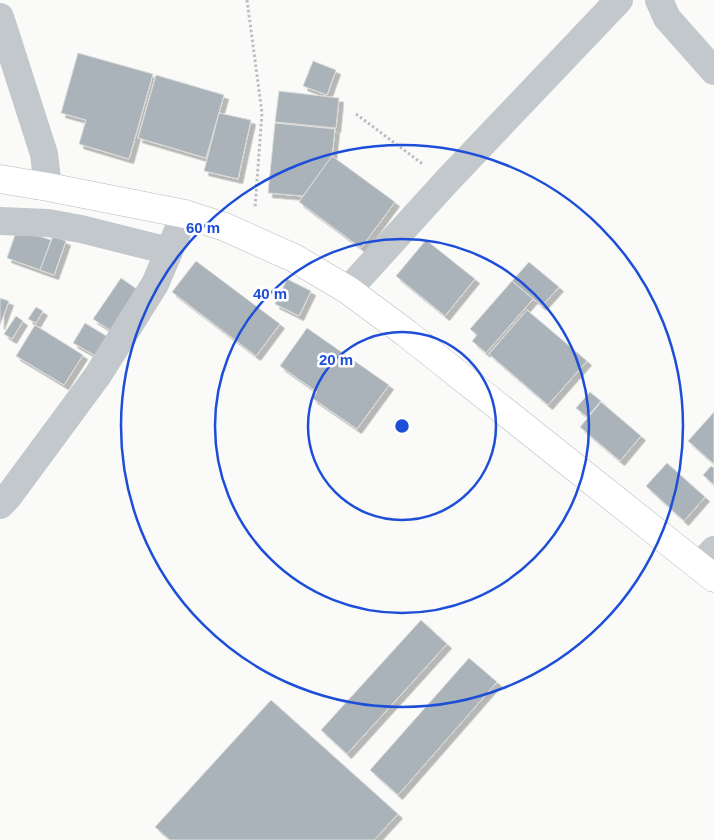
<svg xmlns="http://www.w3.org/2000/svg" width="714" height="840" viewBox="0 0 714 840" font-family="Helvetica,sans-serif">
<style>
.building{fill:#aab3b9;stroke:#dcdcda;filter:url(#shadow)}
.lines{fill:none;stroke-linecap:round;stroke-linejoin:round}
.major-casing{stroke:#b5babe;stroke-width:29}
.path{stroke:#bbbfc2;stroke-width:3;stroke-dasharray:2.5 2.5;stroke-linecap:butt}
.minor{stroke:#c3c8cc;stroke-width:28}
.major{stroke:#fff;stroke-width:28}
.ring{fill:none;stroke:#1d4ed8;stroke-width:2.5}
.centre{fill:#1d4ed8;stroke:#fff;stroke-width:2.5}
.ring-label{font-size:15px;text-anchor:middle;font-weight:bold;fill:#1d4ed8;stroke:#fff;stroke-width:5;stroke-linejoin:round;paint-order:stroke}
</style>
<defs>
<filter id="shadow"><feDropShadow dx="4.5" dy="4.5" stdDeviation="0" flood-color="#0004"/></filter>
</defs>
<rect width="100%" height="100%" fill="#fafaf8"/>
<g class="building">
<polygon points="78,53 153,74 129,159 79,144 86,120 61,113"/>
<polygon points="313,61 336,70 327,95 303,86"/>
<polygon points="156,75 224,95 206,158 138,138"/>
<polygon points="279,91 339,98 336,128 275,122"/>
<polygon points="219,113 251,120 238,179 204,171"/>
<polygon points="275,123 335,129 332,156 303,196 268,193"/>
<polygon points="332,156 395,202 361,248 299,202"/>
<polygon points="17,229 51,240 40,270 7,258"/>
<polygon points="53,236 66,241 54,275 40,270"/>
<polygon points="426,240 475,279 445,316 396,276"/>
<polygon points="196,261 280,324 256,356 172,292"/>
<polygon points="529,262 559,287 542,306 512,281"/>
<polygon points="121,278 141,292 113,332 93,319"/>
<polygon points="287,279 311,291 299,316 275,304"/>
<polygon points="512,281 533,299 486,353 472,341 477,335 470,329"/>
<polygon points="0,298 9,301 0,325"/>
<polygon points="36,307 43,311 36,323 28,319"/>
<polygon points="527,310 587,361 548,405 489,354"/>
<polygon points="16,316 23,321 12,339 4,334"/>
<polygon points="85,323 108,337 96,356 73,343"/>
<polygon points="35,325 83,355 64,385 16,356"/>
<polygon points="307,328 389,385 357,429 312,398 317,392 280,366"/>
<polygon points="590,392 601,401 587,417 576,408"/>
<polygon points="601,402 641,436 620,461 580,427"/>
<polygon points="714,412 714,464 688,441"/>
<polygon points="667,463 705,497 684,521 646,486"/>
<polygon points="711,466 714,468 714,485 703,475"/>
<polygon points="421,620 447,644 347,754 321,730"/>
<polygon points="469,658 497,682 398,795 370,770"/>
<polygon points="271,700 398,814 374,840 170,840 155,827"/>
</g>
<g class="lines">
<defs>
<polyline id="major" points="0,179 48,187 185,214 225,227 294,258 348,290 406,333 714,578"/>
</defs>
<use href="#major" class="major-casing"/>
<g class="path">
<polyline points="247,0 262,113 255,208"/>
<polyline points="356,114 424,165"/>
</g>
<g class="minor">
<polyline points="659,0 667,18 714,71"/>
<polyline points="0,17 44,154 48,187"/>
<polyline points="0,221 48,223 81,229 169,251"/>
<polyline points="348,290 446,182 619,0"/>
<polyline points="0,505 8,497 98,375 155,284 185,214"/>
<polyline points="699,566 714,550"/>
</g>
<use href="#major" class="major"/>
</g>
<g class="ring">
<circle cx="402" cy="426" r="94"/>
<circle cx="402" cy="426" r="187"/>
<circle cx="402" cy="426" r="281"/>
</g>
<circle cx="402" cy="426" r="8" class="centre"/>
<g class="ring-label">
<text x="203" y="233">60 m</text>
<text x="270" y="299">40 m</text>
<text x="336" y="365">20 m</text>
</g>
</svg>
